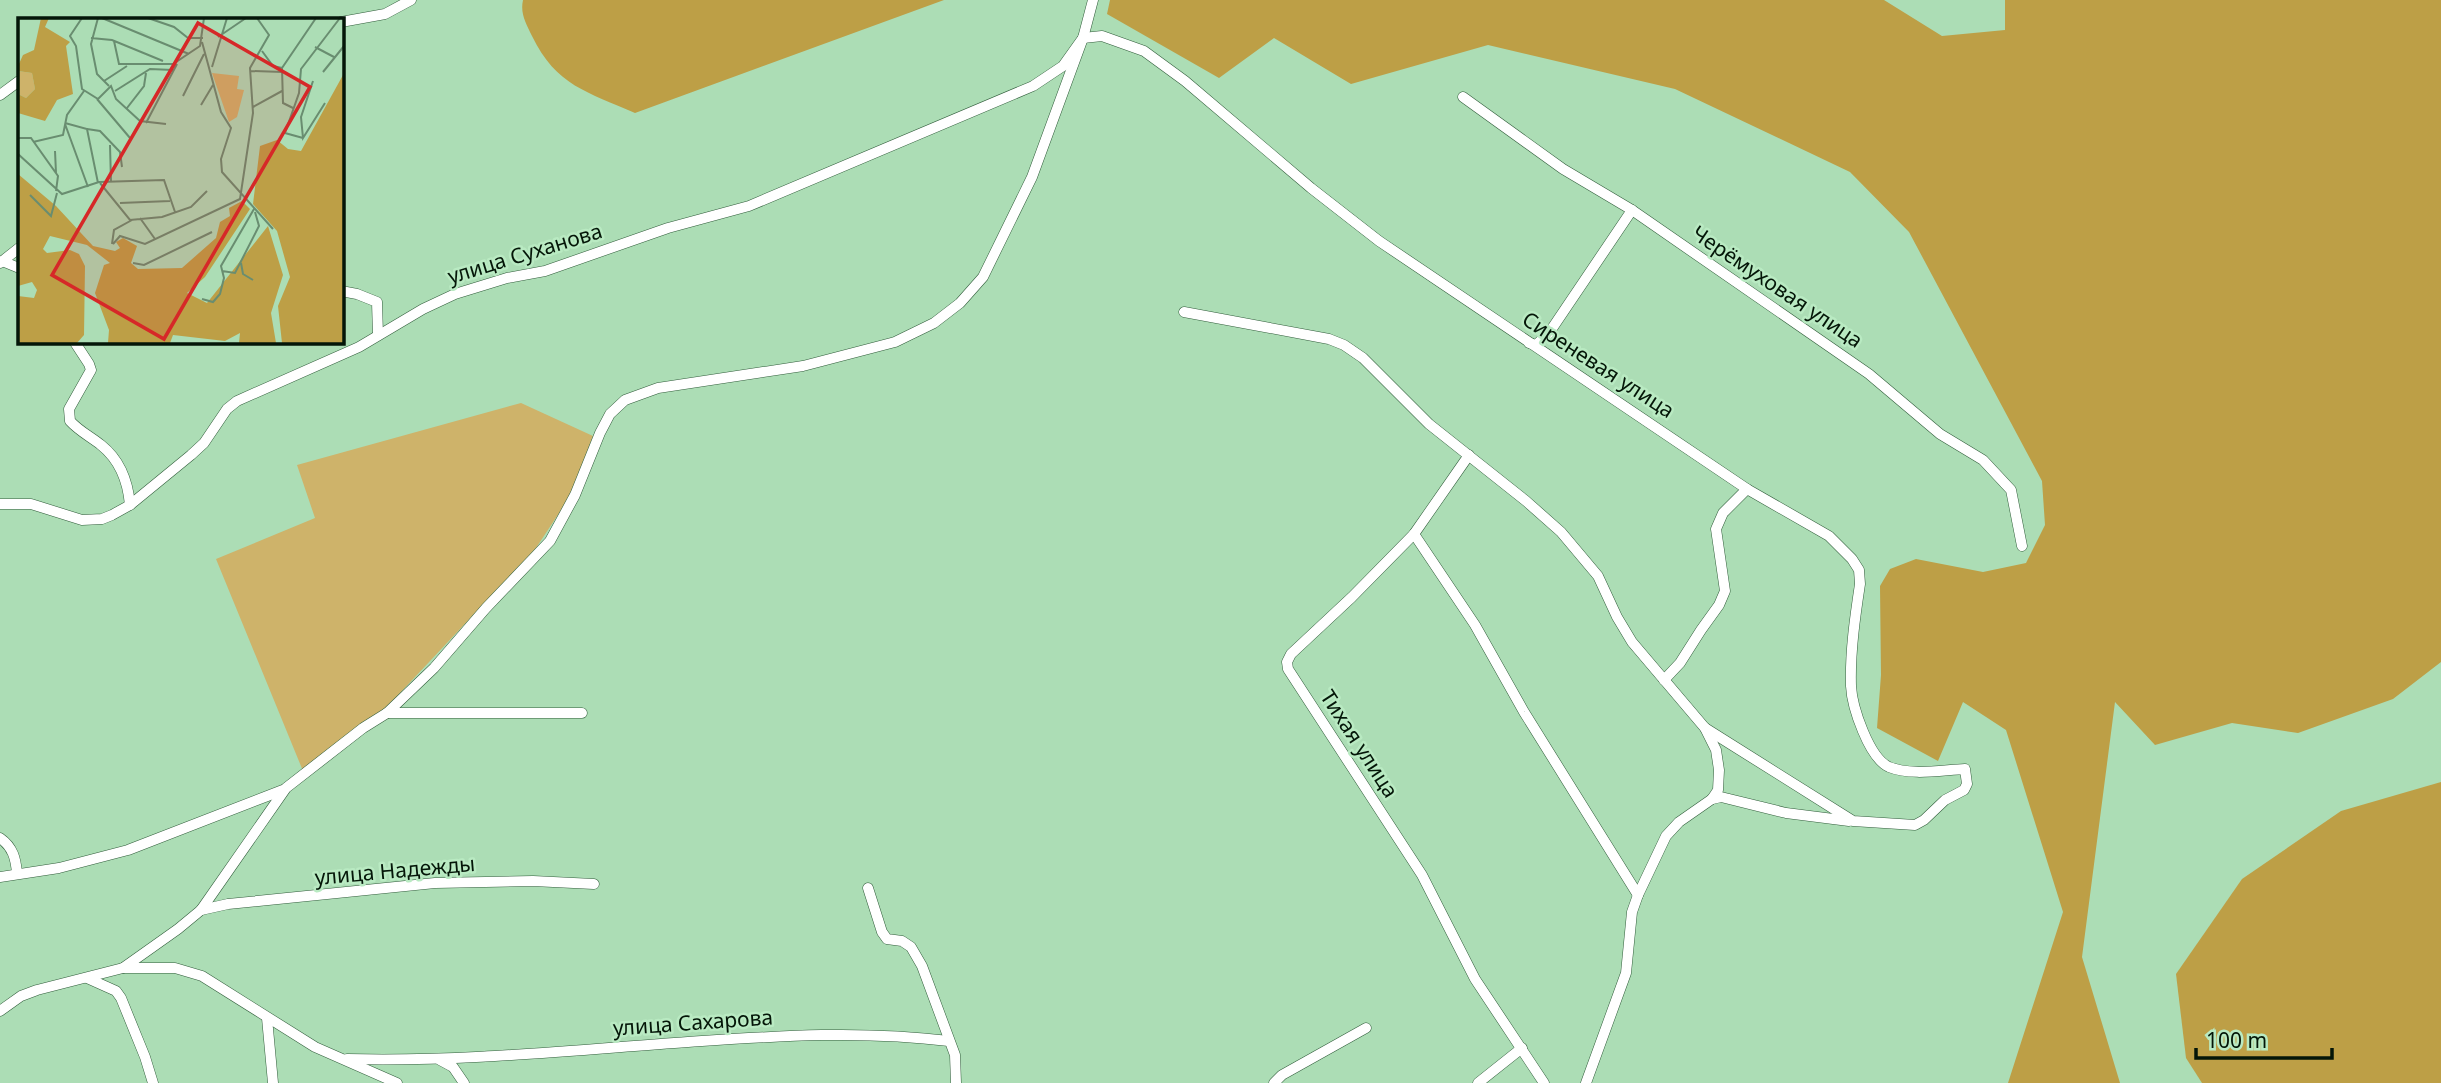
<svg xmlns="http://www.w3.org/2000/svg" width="2441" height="1083" viewBox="0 0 2441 1083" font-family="'Noto Sans',sans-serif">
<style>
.green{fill:#ceb36a}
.forest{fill:#bd9f46}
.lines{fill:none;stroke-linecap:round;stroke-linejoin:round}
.minor-casing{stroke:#315d3b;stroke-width:11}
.minor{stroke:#fff;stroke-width:10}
.labels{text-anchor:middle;stroke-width:5;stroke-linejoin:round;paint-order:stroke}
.street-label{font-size:21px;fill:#041608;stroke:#b9eac2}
.inset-road{fill:none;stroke:#698d70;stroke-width:2}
.view{fill:#d62828;fill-opacity:0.15;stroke:#d62828;stroke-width:3.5}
.inset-edge{fill:none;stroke:#041608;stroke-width:3.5}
</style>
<rect width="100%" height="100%" fill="#acddb5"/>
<polygon class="green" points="521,403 593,436 571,495 536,548 385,709 303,771 216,559 315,518 297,465"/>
<g class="forest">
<path d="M 523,0 L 944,0 L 635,113 C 588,92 556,86 532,36 C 526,23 520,14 523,0 Z"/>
<polygon points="1110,0 1884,0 1942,36 2005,30 2005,0 2441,0 2441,662 2393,699 2298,733 2232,723 2155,745 2115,702 2082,957 2120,1083 2008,1083 2063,912 2006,730 1963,702 1938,761 1877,728 1881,675 1880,586 1890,569 1916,559 1983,572 2026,563 2045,525 2042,481 1909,232 1850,172 1675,89 1488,45 1351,84 1274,38 1219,78 1107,14"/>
<polygon points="2441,782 2441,1083 2202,1083 2186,1058 2176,974 2242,879 2341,811"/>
</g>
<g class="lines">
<defs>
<g id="minor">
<polyline points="341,22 385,14 411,0"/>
<polyline points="0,95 19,81"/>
<polyline points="1463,97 1563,169 1632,210 1869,374 1940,434 1983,460 2011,490 2022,546"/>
<polyline points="2,261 19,268"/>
<polyline points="0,263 19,248"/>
<polyline points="341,291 357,294 377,302 378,335"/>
<polyline points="1184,312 1329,339 1344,345 1363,358 1429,424 1526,501 1561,532 1598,576 1617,617 1632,642 1705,728 1716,750 1719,770 1718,790 1712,799 1679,822 1666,836 1638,895 1632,912 1626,973 1586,1083"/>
<path d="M 74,341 L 89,364 L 91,370 L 69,409 L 70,421 C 79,431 91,437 101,445 C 120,460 128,482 130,505"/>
<polyline points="1529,343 1536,345 1549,333 1632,210"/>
<polyline points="1469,455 1414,534 1352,597 1291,654 1287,662 1288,669 1422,875 1475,979 1544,1083"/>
<path d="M 0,504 L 31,504 L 82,520 L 102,519 L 112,515 L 130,505 L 191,455 L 204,443 L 227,409 L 237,401 L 359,347 L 423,309 L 455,294 L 507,278 L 545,271 L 668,228 L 749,206 L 1033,86 L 1063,66 L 1083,38 L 1102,36 L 1144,51 L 1185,81 L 1311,188 L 1379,241 L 1747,489 L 1829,536 L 1852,559 L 1859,570 L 1860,584 C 1855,617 1850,652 1851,686 C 1852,707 1869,758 1889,767 C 1911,776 1942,770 1965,769 L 1967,784 L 1964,790 L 1945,800 L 1924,820 L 1915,825 L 1853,821 L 1705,728"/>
<polyline points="1414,534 1475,625 1524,712 1638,895"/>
<polyline points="1664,680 1680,663 1701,630 1719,605 1725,591 1716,529 1723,513 1747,489"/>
<polyline points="387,713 582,713"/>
<polyline points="1712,799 1721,797 1786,813 1849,821"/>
<path d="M 0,838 C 13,847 16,859 17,874"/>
<polyline points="0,877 59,868 128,850 283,790"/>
<polyline points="868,888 882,932 887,939 902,941 911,947 922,966 955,1055 956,1083"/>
<polyline points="201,910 228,904 435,883 533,881 594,884"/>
<polyline points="123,968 178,929 201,910 286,788 363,728 387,713 434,668 486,608 550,541 575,495 600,433 610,414 625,400 658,388 803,366 895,342 934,323 960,303 983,277 1032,177 1083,38 1093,0"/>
<polyline points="87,978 116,991 121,998 145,1057 153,1083"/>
<polyline points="0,1011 21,996 37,990 123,968 175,968 202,976 315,1047 397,1083"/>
<polyline points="267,1018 273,1083"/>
<path d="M 347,1059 C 461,1062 574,1050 688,1042 C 777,1036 860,1030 949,1041"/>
<polyline points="440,1060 453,1067 464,1083"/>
<polyline points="1274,1083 1282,1075 1366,1028"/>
<polyline points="1478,1083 1522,1048"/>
</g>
</defs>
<use href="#minor" class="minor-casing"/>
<use href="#minor" class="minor"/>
</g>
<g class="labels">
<g class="street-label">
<text transform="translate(525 254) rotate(-17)" y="7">улица Суханова</text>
<text transform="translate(1777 287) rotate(34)" y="7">Черёмуховая улица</text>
<text transform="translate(1598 365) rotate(33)" y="7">Сиреневая улица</text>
<text transform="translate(1359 744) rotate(57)" y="7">Тихая улица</text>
<text transform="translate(395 871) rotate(-5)" y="7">улица Надежды</text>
<text transform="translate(693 1023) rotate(-4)" y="7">улица Сахарова</text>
</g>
</g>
<g transform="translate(18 18)">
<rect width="326" height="326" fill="#acddb5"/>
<path d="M 0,53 L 14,55 L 17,71 L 8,80 L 0,76 ZM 194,55 L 221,58 L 219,71 L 226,72 L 219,99 L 211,104 Z" fill="#ceb36a"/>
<path d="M 23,0 L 31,0 L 27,9 L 52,24 L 48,28 L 55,76 L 39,82 L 27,103 L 0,95 L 0,76 L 8,80 L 17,71 L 14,55 L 0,53 L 0,48 L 5,37 L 16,32 ZM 325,57 L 325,325 L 264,325 L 260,288 L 272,259 L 259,213 L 235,186 L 242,128 L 259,122 L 270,131 L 283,133 ZM 0,156 L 38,188 L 75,228 L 97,233 L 102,230 L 98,224 L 105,220 L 119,228 L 113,245 L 120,251 L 164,250 L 198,220 L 202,204 L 212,198 L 211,190 L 224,183 L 232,191 L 187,259 L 169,275 L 189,285 L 250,208 L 265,257 L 253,295 L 258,325 L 221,325 L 222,315 L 207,323 L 155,317 L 152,325 L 90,325 L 91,312 L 77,275 L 86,247 L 92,245 L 69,227 L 32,218 L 25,231 L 29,235 L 52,232 L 61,236 L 67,248 L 66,317 L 59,325 L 0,325 L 0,278 L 16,280 L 19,272 L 14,264 L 0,268 Z" fill="#bd9f46"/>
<path class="inset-road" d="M 64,0 L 52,18 L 58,28 L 64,71 L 80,81 L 93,68 L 98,81 L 122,103 L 148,106M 80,0 L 73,26 L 79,56 L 91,68M 84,0 L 171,36M 130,0 L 156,9 L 170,20 L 185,20M 200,19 L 228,0M 73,20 L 94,22 L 145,43M 96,23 L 101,46 L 155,46 L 182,28 L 186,0M 184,24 L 203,94 L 213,110 L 203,141 L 204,154 L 255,211M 297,29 L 316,39M 244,33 L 255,48 L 264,50M 194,49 L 209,0M 233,53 L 265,54M 305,54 L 326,28M 86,63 L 109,48M 295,63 L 283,99 L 285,120 L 307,85M 97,73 L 132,51 L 155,52M 165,78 L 186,36M 79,81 L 112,120M 183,87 L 195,67M 235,89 L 264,73M 109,90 L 126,68 L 128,55M 275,90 L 265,85 L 264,50 L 298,0M 47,105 L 69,111 L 80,165M 128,105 L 159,46M 47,106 L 70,169M 69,111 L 82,113 L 102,134 L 104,149M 0,120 L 13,120 L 40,158 L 38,173M 285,120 L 267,115 L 281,75 L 283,51 L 322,0M 15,124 L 45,117 L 49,97 L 66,73M 92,127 L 93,164M 37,133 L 38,155M 0,136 L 44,176 L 81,164 L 146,162 L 157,194M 82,165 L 112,202 L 144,199 L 173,189 L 189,173M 12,177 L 33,198 L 39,175M 102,185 L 152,183M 122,200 L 137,221M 94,226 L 96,212 L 114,202M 95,226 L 102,218 L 127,226 L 222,181 L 235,95 L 232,50 L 251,17 L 239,0M 115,245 L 126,247 L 194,214M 223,245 L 225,256 L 235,262M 204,253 L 217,255 L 241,208 L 237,194M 184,281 L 195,284 L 202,276 L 206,260 L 203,248 L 236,191"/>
<path class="view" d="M 180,5 L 292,69 L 146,321 L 34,257 Z"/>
<rect width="326" height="326" class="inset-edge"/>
</g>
<path d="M2196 1048v10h136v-10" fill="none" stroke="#041608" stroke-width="3.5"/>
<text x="2206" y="1048" font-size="21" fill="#041608" stroke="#b9eac2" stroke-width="5" paint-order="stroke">100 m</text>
</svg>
